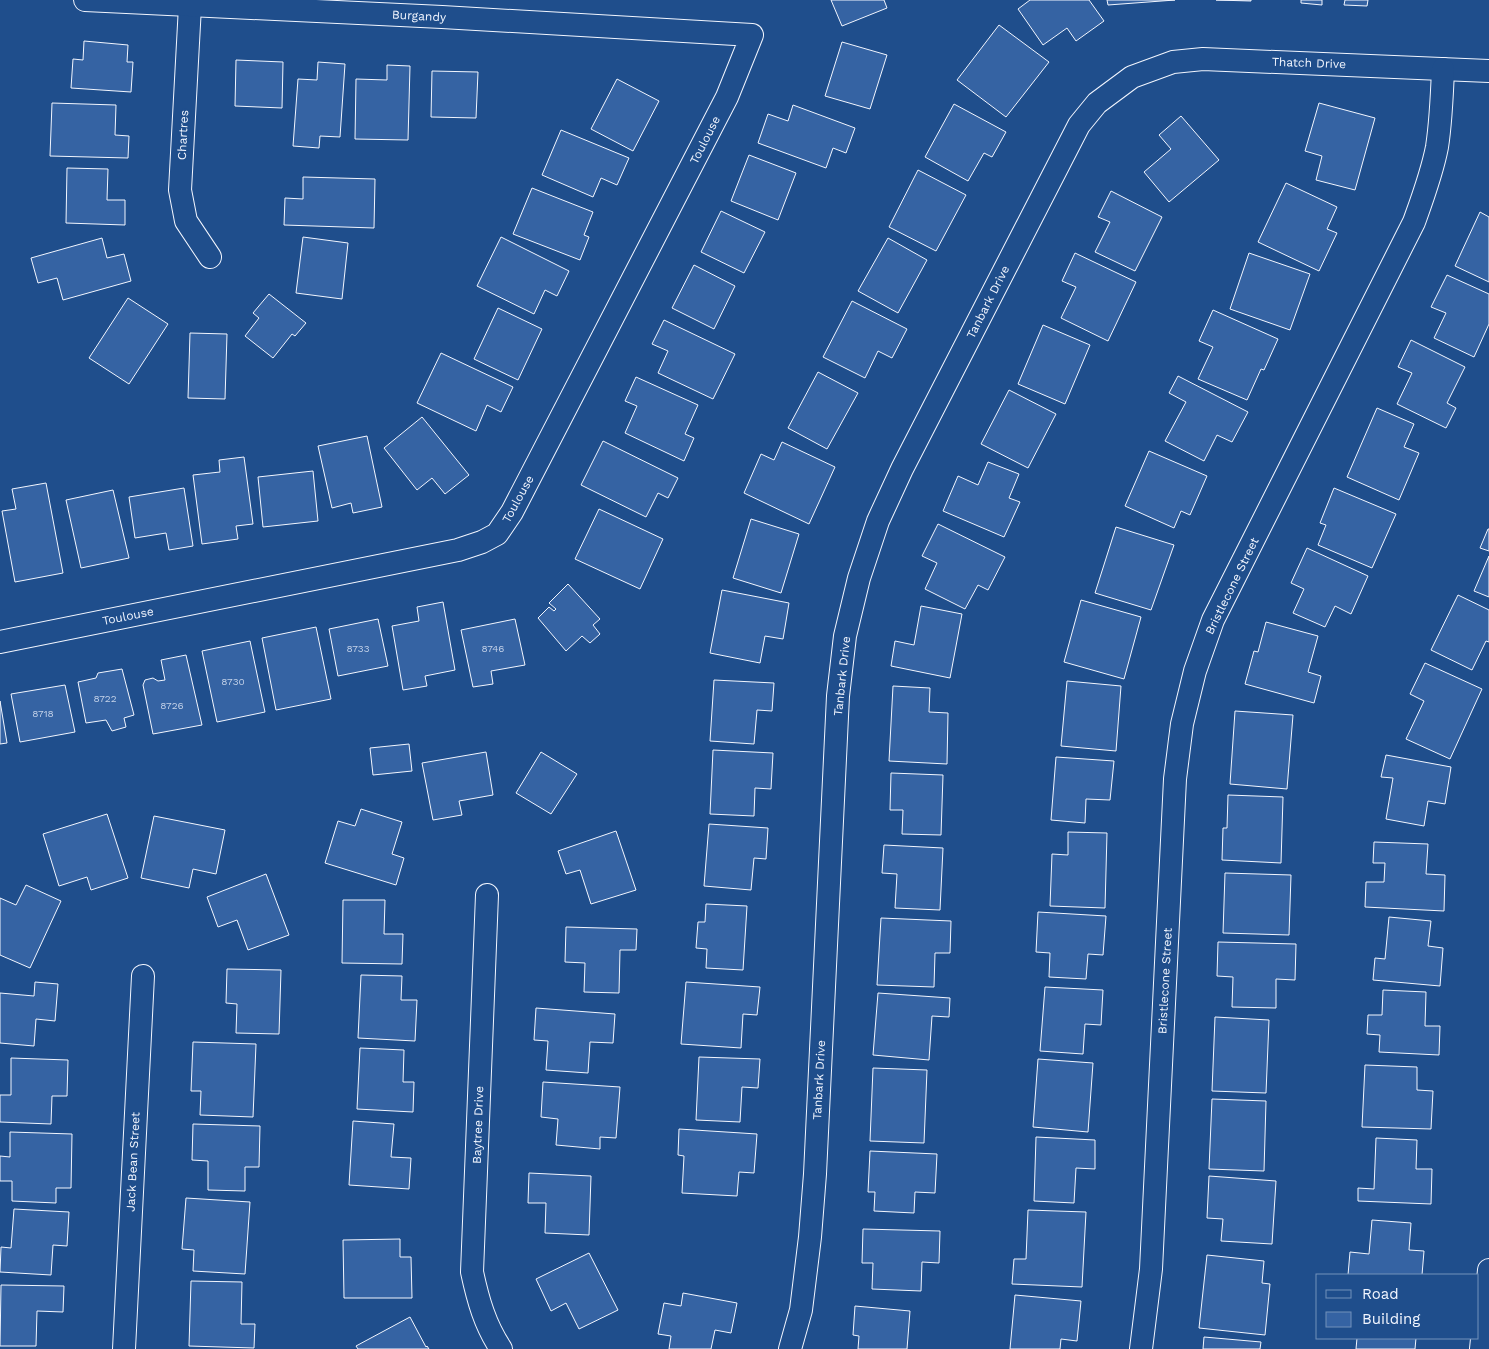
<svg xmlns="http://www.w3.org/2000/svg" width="1489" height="1349" viewBox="0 0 1489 1349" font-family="'Work Sans',sans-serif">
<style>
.building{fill:#3563a3;stroke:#f2f6ff}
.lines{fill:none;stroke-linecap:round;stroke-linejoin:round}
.minor-casing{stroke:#f2f6ff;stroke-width:24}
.minor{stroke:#1f4e8c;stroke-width:22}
.labels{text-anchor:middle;stroke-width:4;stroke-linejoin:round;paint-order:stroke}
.number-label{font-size:10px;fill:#c3d1e8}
.street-label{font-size:12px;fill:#f2f6ff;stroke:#1f4e8c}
</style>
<rect width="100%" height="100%" fill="#1f4e8c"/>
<g class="building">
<polygon points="831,0 884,0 887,8 842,26"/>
<polygon points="1030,0 1089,0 1104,21 1076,41 1067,28 1043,45 1018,9"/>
<polygon points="1107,0 1175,0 1108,5"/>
<polygon points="1216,0 1251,0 1251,1"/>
<polygon points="1301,0 1322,0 1322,5 1301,3"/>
<polygon points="1345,0 1368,0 1367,6 1344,5"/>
<polygon points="999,25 1049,62 1006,117 957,80"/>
<polygon points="84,41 128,45 127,62 133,62 131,92 71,88 73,59 83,60"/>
<polygon points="842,42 887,55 870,109 825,96"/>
<polygon points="236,60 283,62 282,108 235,106"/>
<polygon points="318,62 345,64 340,137 320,136 319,148 293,146 298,79 317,80"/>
<polygon points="387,65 410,66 408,140 355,139 356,79 387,80"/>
<polygon points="432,71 478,72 476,118 431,117"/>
<polygon points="617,79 659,101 633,151 591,129"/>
<polygon points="52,103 116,105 115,135 129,136 128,158 50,156"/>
<polygon points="1319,103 1375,118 1355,190 1316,180 1322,156 1305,151"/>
<polygon points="954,104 1006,132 992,157 984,153 968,181 925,157"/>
<polygon points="793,105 855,128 846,153 833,148 826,168 758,143 768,114 788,121"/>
<polygon points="1181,116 1219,160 1169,202 1144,172 1171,149 1159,135"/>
<polygon points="561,130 629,158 617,185 601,178 593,197 542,175"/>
<polygon points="749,155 796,173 778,220 731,201"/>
<polygon points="67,168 108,169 107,200 125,200 125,225 66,223"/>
<polygon points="918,170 966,195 936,251 889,227"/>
<polygon points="303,177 375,179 374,228 284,225 285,198 303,199"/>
<polygon points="1286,183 1337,207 1327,229 1337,233 1319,271 1258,242"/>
<polygon points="532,188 593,212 584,235 589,237 580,260 513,234"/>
<polygon points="1111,191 1162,217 1135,271 1095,252 1110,222 1098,217"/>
<polygon points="721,211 765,232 744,273 701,252"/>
<polygon points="1480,212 1489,217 1489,282 1455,266"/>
<polygon points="303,237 348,243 342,299 296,293"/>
<polygon points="501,237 569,271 557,296 545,290 534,314 477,286"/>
<polygon points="102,238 107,258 124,254 131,281 63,300 57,278 38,283 31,258"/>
<polygon points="888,238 927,260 898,313 858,291"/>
<polygon points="1075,253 1136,282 1108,341 1061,318 1076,287 1062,281"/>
<polygon points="1249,253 1310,274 1290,330 1230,309"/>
<polygon points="694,265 735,286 714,329 672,308"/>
<polygon points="1447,275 1489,294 1489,324 1474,357 1434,338 1446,313 1431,307"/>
<polygon points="269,294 306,323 295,336 292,334 273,358 245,336 259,318 253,313"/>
<polygon points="128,298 168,324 129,384 89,358"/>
<polygon points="852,301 907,329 892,358 878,351 865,378 823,357"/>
<polygon points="498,308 542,329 518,380 474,359"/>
<polygon points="1213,310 1278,339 1264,370 1261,369 1247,400 1198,379 1213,347 1199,341"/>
<polygon points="664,320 735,354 713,399 658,373 668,351 652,344"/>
<polygon points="1043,325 1090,345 1065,404 1018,384"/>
<polygon points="190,333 227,334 225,399 188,398"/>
<polygon points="1411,340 1465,367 1447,403 1456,408 1446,428 1397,404 1412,373 1398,367"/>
<polygon points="441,353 513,387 501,412 487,405 476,431 417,403"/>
<polygon points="818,372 858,393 827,449 788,428"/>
<polygon points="1178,376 1248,412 1232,442 1217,435 1204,461 1165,441 1186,402 1169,393"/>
<polygon points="636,377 698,405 685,434 694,438 684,461 625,433 637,406 625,401"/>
<polygon points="1009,390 1056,414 1028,468 981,444"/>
<polygon points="1377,408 1414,424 1404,447 1419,453 1399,500 1347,477"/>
<polygon points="422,417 469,475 445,494 432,478 417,490 384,448"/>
<polygon points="367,436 382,507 353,513 351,503 332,508 318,446"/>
<polygon points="603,441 678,478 668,498 658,493 646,517 581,485"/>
<polygon points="782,442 835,467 809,524 744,493 761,454 774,460"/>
<polygon points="1149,451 1207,476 1190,515 1181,511 1174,528 1125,506"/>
<polygon points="244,457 253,524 236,526 238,539 202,544 193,475 220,472 219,460"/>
<polygon points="988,462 1019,474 1009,498 1020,502 1004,537 943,511 958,476 978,485"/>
<polygon points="313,471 318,521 263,527 258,477"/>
<polygon points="46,483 63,573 15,582 2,511 16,509 12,489"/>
<polygon points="184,488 193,546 169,550 166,533 135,538 129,497"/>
<polygon points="1334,488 1396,514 1372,568 1318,545 1326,525 1320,523"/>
<polygon points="113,490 129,558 81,568 66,500"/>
<polygon points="599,509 663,539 640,589 575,559"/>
<polygon points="751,519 799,534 781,593 733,578"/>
<polygon points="938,524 1005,557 988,590 978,585 965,609 925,589 937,563 922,556"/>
<polygon points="1116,527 1174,545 1151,610 1095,593"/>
<polygon points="1488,529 1489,529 1489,551 1480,548"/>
<polygon points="1307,548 1368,576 1351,614 1335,606 1325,627 1293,613 1304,589 1291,583"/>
<polygon points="1489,556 1489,597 1474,591"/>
<polygon points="568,584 600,619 593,625 600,634 590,643 582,636 566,651 538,618 549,607 554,611 556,609 549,603"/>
<polygon points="722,590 789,603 783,639 765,636 760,663 710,653"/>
<polygon points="1458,595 1489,610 1489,642 1486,641 1472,670 1431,650"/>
<polygon points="1081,600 1141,617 1124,679 1064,662"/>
<polygon points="443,602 455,670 425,676 427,686 403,690 392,626 419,621 417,607"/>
<polygon points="921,606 962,614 950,678 891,666 895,641 914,645"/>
<polygon points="378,619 388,666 338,676 329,629"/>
<polygon points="515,619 525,665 491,671 493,684 473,687 461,630"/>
<polygon points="1266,622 1318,636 1308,672 1321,676 1314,703 1245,684 1254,651 1258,652"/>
<polygon points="316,627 331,699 276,710 262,638"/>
<polygon points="250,641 265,712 217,722 202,651"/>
<polygon points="186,655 202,725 153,734 143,685 145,680 153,678 158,681 165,680 161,660"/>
<polygon points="1425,663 1482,689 1450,759 1406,739 1424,701 1410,694"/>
<polygon points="122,669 134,715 124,718 126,727 112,731 106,720 86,723 78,682 96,678 98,673"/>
<polygon points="714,680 774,683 772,711 757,710 754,744 710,741"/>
<polygon points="1067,681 1121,686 1116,751 1061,746"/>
<polygon points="65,685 75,732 20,742 11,694"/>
<polygon points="893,686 930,688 929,712 948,713 947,764 889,761"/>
<polygon points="0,701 7,743 0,744"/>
<polygon points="1235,711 1293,715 1287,789 1230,784"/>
<polygon points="409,744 412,771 373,775 370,748"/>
<polygon points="713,750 773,753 771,789 755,788 754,816 710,814"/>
<polygon points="486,752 493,795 459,801 462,815 433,820 422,763"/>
<polygon points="541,752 577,774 551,814 516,793"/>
<polygon points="1386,755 1451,767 1445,804 1428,801 1424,826 1386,819 1393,778 1381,777"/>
<polygon points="1056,757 1114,761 1110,800 1086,799 1085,823 1051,820"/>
<polygon points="891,773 943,775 941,835 902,834 903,810 890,810"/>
<polygon points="1228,795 1283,797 1281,863 1222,860 1223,828 1227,828"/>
<polygon points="361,809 402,822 392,854 404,858 396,885 325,863 338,821 355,826"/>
<polygon points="107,814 128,878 91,890 87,877 59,886 43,834"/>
<polygon points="154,816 225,830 216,874 193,869 189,888 141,878"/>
<polygon points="709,824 768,828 766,859 754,858 751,890 704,886"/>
<polygon points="616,831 636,890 591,904 580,870 566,874 558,851"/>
<polygon points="1068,832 1107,833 1105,908 1050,906 1052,854 1068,855"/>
<polygon points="1374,842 1428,844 1426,874 1445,875 1444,911 1365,907 1366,882 1384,882 1385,863 1373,863"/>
<polygon points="884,845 943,848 940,910 895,908 897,874 882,873"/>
<polygon points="1225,873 1291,875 1289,935 1223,933"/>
<polygon points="266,874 289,935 248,950 237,920 218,927 207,897"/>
<polygon points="26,885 61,901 30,968 0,955 0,898 16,905"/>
<polygon points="343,900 385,900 384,934 403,934 402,964 342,963"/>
<polygon points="706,904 747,906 743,970 706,968 707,949 696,948 698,922 705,922"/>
<polygon points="1038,912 1106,916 1103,955 1088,954 1086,979 1049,977 1050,953 1036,952"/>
<polygon points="1389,917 1431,921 1428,946 1443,948 1440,986 1373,980 1375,958 1385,959"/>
<polygon points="881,918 951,921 950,953 935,953 934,987 877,985"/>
<polygon points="566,927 637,929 636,950 620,950 619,993 584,992 585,963 565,962"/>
<polygon points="1218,942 1296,944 1295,980 1276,979 1276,1008 1232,1007 1233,977 1217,976"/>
<polygon points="227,969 281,970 279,1034 236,1033 237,1004 226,1003"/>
<polygon points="361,975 402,976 401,1000 417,1000 415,1041 358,1038"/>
<polygon points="35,982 58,984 55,1021 36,1019 34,1046 0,1043 0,993 34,996"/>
<polygon points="686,982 760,987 757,1015 743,1014 741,1048 681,1044"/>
<polygon points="1045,987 1103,990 1101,1025 1085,1024 1083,1054 1040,1051"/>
<polygon points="1383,990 1426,992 1425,1026 1440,1026 1439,1055 1379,1052 1380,1035 1367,1034 1368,1015 1382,1015"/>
<polygon points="878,993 950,998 949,1017 932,1016 929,1060 873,1055"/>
<polygon points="536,1008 615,1014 613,1043 590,1042 588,1073 546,1070 548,1041 534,1040"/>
<polygon points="1215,1017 1269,1020 1266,1093 1212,1091"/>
<polygon points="193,1042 256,1044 253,1117 200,1115 201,1091 191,1091"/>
<polygon points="360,1048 404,1050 403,1082 414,1082 413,1112 357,1109"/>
<polygon points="699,1057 760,1059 758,1088 742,1087 740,1122 696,1120"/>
<polygon points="11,1058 68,1060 67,1096 52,1096 51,1124 0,1122 0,1095 11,1095"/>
<polygon points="1038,1059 1093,1063 1088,1132 1033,1127"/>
<polygon points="1365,1065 1417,1067 1417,1090 1433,1091 1431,1129 1362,1127"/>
<polygon points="873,1068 927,1070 924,1143 870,1141"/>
<polygon points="543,1082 620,1087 616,1138 600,1137 600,1149 556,1145 558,1119 541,1117"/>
<polygon points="1212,1099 1266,1101 1264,1171 1209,1169"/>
<polygon points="353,1121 394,1124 391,1157 411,1158 409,1189 349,1185"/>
<polygon points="193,1124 260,1126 259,1167 245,1167 245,1191 208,1190 208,1161 192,1160"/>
<polygon points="679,1129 757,1134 754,1173 739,1172 737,1196 682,1193 684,1156 678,1155"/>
<polygon points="10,1132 72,1134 71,1188 56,1188 56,1203 12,1201 12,1181 0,1181 0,1156 10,1157"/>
<polygon points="1036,1137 1095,1140 1095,1169 1076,1168 1074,1203 1034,1201"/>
<polygon points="1376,1138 1417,1140 1416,1169 1432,1169 1431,1204 1358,1201 1358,1188 1374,1189"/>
<polygon points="870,1151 937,1154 935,1193 915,1192 914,1213 874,1211 875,1192 868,1192"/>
<polygon points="529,1173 591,1176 589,1235 545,1233 546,1203 528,1203"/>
<polygon points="1209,1176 1276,1181 1272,1244 1221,1241 1223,1219 1207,1218"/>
<polygon points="186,1198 250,1202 245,1274 193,1271 194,1250 182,1249"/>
<polygon points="14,1209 69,1212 67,1246 53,1245 51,1275 0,1272 1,1247 11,1248"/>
<polygon points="1028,1210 1086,1212 1082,1287 1012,1284 1014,1259 1026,1259"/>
<polygon points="1372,1220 1411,1223 1409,1250 1424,1251 1422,1275 1348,1275 1350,1252 1369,1254"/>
<polygon points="863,1229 940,1231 939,1263 922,1262 921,1291 872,1289 873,1263 862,1263"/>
<polygon points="400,1239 400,1257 411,1257 412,1298 344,1298 343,1240"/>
<polygon points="589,1253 618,1310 579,1329 566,1303 551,1311 536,1279"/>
<polygon points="1207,1255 1264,1261 1262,1283 1270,1284 1265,1335 1199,1328"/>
<polygon points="191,1281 242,1282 241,1324 255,1324 254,1348 189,1346"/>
<polygon points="1,1285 64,1286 63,1312 37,1311 36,1346 0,1346"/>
<polygon points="683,1293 737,1303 731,1333 715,1330 711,1349 669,1349 671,1336 658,1334 664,1303 681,1306"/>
<polygon points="1015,1295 1081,1301 1077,1341 1061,1339 1060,1349 1010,1349"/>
<polygon points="855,1306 910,1311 907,1349 858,1349 859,1336 853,1335"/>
<polygon points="410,1317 426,1347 427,1346 429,1349 358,1349 356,1346"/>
<polygon points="1204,1337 1261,1342 1260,1349 1203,1349"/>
<polygon points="1357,1338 1416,1338 1415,1349 1356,1349"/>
</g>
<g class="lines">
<defs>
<g id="minor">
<polyline points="190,6 180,190 186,221 210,257"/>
<polyline points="0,642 458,550 482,542 497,534 512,512 727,97 752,35 442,17 85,0"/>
<path d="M 487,895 L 472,1272 C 478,1300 485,1325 501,1349"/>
<polyline points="124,1349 143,976"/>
<polyline points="790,1349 801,1310 810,1237 815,1174 838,696 845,636 859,578 878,521 902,469 1079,125 1097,103 1132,77 1173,62 1203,59 1489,71"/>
<path d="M 1141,1349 L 1151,1269 L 1175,779 L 1182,724 L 1195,671 L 1213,620 L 1414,222 C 1423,197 1432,173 1437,147 C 1441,121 1442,95 1443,69"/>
<polyline points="1481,1349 1489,1270"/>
</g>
</defs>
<use href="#minor" class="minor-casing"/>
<use href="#minor" class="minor"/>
</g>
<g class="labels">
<g class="number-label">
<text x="358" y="652">8733</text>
<text x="493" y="652">8746</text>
<text x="233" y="685">8730</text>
<text x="105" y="702">8722</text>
<text x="172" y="709">8726</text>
<text x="43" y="717">8718</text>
</g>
<g class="street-label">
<text transform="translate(419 16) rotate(3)" y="4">Burgandy</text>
<text transform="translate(1309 63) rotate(2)" y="4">Thatch Drive</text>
<text transform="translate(183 135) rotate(-87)" y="4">Chartres</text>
<text transform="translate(705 140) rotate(-63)" y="4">Toulouse</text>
<text transform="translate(988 302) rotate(-63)" y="4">Tanbark Drive</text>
<text transform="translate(518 499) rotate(-61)" y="4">Toulouse</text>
<text transform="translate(1232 586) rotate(-64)" y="4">Bristlecone Street</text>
<text transform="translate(128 616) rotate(-11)" y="4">Toulouse</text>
<text transform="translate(842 676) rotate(-84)" y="4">Tanbark Drive</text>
<text transform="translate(1165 981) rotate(-87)" y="4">Bristlecone Street</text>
<text transform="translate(819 1080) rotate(-87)" y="4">Tanbark Drive</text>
<text transform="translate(478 1125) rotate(-88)" y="4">Baytree Drive</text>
<text transform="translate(133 1162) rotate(-87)" y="4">Jack Bean Street</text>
</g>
</g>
<rect x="1316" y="1274" width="162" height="65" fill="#1f4e8c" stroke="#7391ba"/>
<rect x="1326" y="1290" width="25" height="8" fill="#1f4e8c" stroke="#7391ba"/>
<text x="1362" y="1299" font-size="15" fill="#f2f6ff">Road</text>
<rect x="1326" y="1312" width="25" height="15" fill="#3563a3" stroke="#7391ba"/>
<text x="1362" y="1324" font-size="15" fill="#f2f6ff">Building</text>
</svg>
